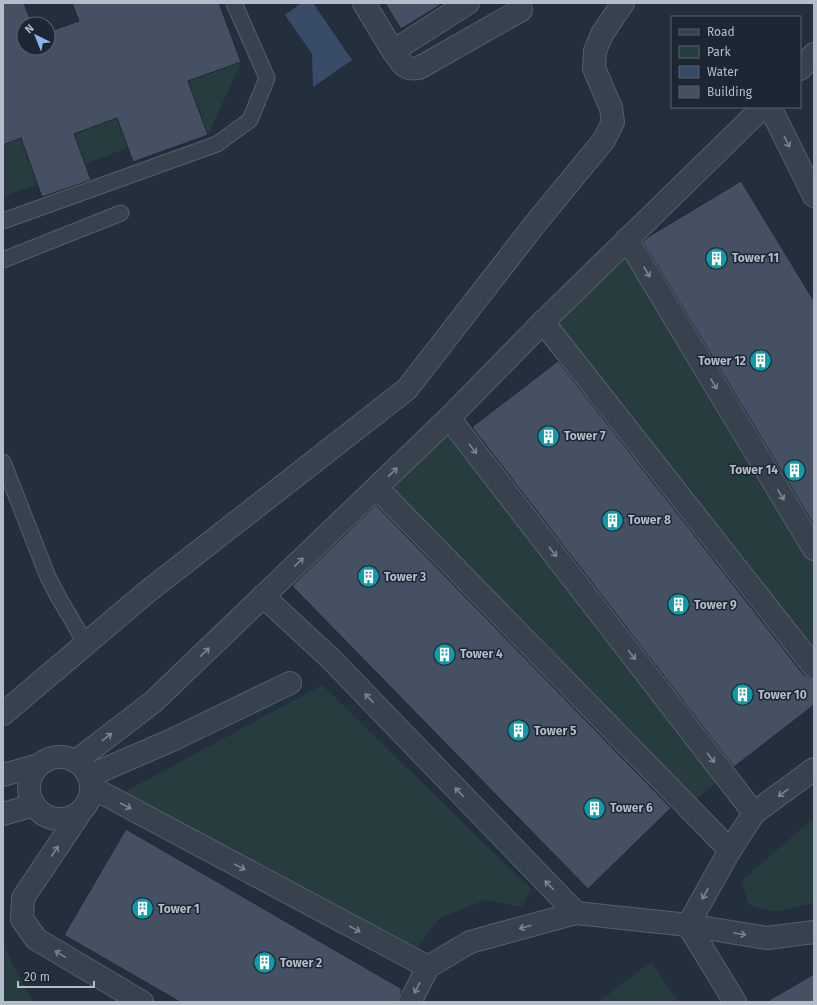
<svg xmlns="http://www.w3.org/2000/svg" width="817" height="1005" viewBox="0 0 817 1005" font-family="'Fira Sans',sans-serif">
<style>
.green{fill:#263c3f}
.water{fill:#394c67}
.building{fill:#455162;stroke:#1f2835}
.lines{fill:none;stroke-linecap:round;stroke-linejoin:round}
.lane-casing{stroke:#565f6c;stroke-width:17}
.street-casing{stroke:#565f6c;stroke-width:24}
.lane{stroke:#38414e;stroke-width:15}
.street{stroke:#38414e;stroke-width:22}
.oneway{stroke:#7c8592}
.labels{text-anchor:middle;stroke-width:3;stroke-linejoin:round;paint-order:stroke}
.poi-label{font-size:12px;font-weight:bold;fill:#b4bcc9;stroke:#1d2633;text-anchor:start}
</style>
<rect width="100%" height="100%" fill="#242f3e"/>
<g class="green">
<polygon points="241,62 208,135 188,81"/>
<polygon points="117,118 128,148 85,164 74,134"/>
<polygon points="21,138 37,184 3,197 3,145"/>
<polygon points="625,252 814,559 814,659 550,325"/>
<polygon points="451,425 722,778 690,804 384,489"/>
<polygon points="322,685 531,889 522,907 485,900 439,919 417,947 121,794"/>
<polygon points="814,818 814,903 776,912 749,905 741,881"/>
<polygon points="3,935 6,951 33,1002 3,1002"/>
<polygon points="651,962 679,1002 598,1002"/>
</g>
<polygon class="water" points="301,3 313,3 352,60 313,87 312,54 285,15"/>
<g class="building">
<polygon points="3,3 24,3 32,24 24,24 24,48 48,48 48,32 79,21 72,3 219,3 241,62 188,81 208,135 133,162 117,118 74,134 91,180 42,197 21,138 3,145"/>
<polygon points="385,3 443,3 401,29"/>
<polygon points="741,181 814,301 814,525 643,242 648,237"/>
<polygon points="558,361 804,675 809,678 814,679 814,705 734,767 472,427"/>
<polygon points="376,505 671,808 588,889 292,586"/>
<polygon points="126,829 402,989 398,1002 180,1002 64,935"/>
<polygon points="814,974 814,1002 766,1002"/>
</g>
<g class="lines">
<defs>
<g id="lane">
<polyline points="3,221 217,144 250,120 267,78 234,3"/>
<polyline points="3,260 121,213"/>
<polyline points="3,462 48,577 59,598 86,644"/>
</g>
<g id="street">
<polyline points="364,3 393,51 468,3"/>
<path d="M 393,51 C 402,62 403,71 419,68 L 521,10"/>
<polyline points="800,69 814,54"/>
<polyline points="770,107 814,196"/>
<polyline points="627,239 814,549"/>
<polyline points="543,322 814,667"/>
<polyline points="449,418 754,813"/>
<polyline points="377,488 730,850"/>
<polyline points="263,596 331,659 576,913"/>
<polyline points="3,714 147,592 407,389 535,224 604,140 613,122 611,108 594,68 595,51 602,34 623,3"/>
<circle cx="60" cy="788" r="31"/>
<polyline points="76,761 153,702 449,418 543,322 763,107"/>
<polyline points="3,775 39,765"/>
<polyline points="89,776 172,740 290,683"/>
<polyline points="91,787 428,967"/>
<polyline points="82,810 23,898 22,919 36,939 142,1002"/>
<polyline points="3,814 34,805"/>
<polyline points="688,925 730,850 754,813 814,769"/>
<polyline points="688,925 735,1002"/>
<polyline points="410,1002 428,967 470,942 576,913 688,925 767,938 814,932"/>
</g>
</defs>
<use href="#lane" class="lane-casing"/>
<use href="#street" class="street-casing"/>
<use href="#lane" class="lane"/>
<use href="#street" class="street"/>
</g>
<defs><path id="oneway-shaft" d="M-6 0H5M1.5-3L5.5 0L1.5 3" fill="none" stroke-width="1.6" stroke-linecap="round" stroke-linejoin="round"/></defs>
<g class="oneway">
<use href="#oneway-shaft" transform="translate(787 142) rotate(63)"/>
<use href="#oneway-shaft" transform="translate(647 272) rotate(59)"/>
<use href="#oneway-shaft" transform="translate(714 384) rotate(59)"/>
<use href="#oneway-shaft" transform="translate(473 449) rotate(52)"/>
<use href="#oneway-shaft" transform="translate(393 472) rotate(-44)"/>
<use href="#oneway-shaft" transform="translate(781 495) rotate(59)"/>
<use href="#oneway-shaft" transform="translate(553 552) rotate(52)"/>
<use href="#oneway-shaft" transform="translate(299 562) rotate(-44)"/>
<use href="#oneway-shaft" transform="translate(205 652) rotate(-44)"/>
<use href="#oneway-shaft" transform="translate(632 655) rotate(52)"/>
<use href="#oneway-shaft" transform="translate(369 698) rotate(-134)"/>
<use href="#oneway-shaft" transform="translate(107 737) rotate(-38)"/>
<use href="#oneway-shaft" transform="translate(711 758) rotate(52)"/>
<use href="#oneway-shaft" transform="translate(459 792) rotate(-134)"/>
<use href="#oneway-shaft" transform="translate(783 793) rotate(143)"/>
<use href="#oneway-shaft" transform="translate(126 806) rotate(28)"/>
<use href="#oneway-shaft" transform="translate(55 851) rotate(-56)"/>
<use href="#oneway-shaft" transform="translate(240 867) rotate(28)"/>
<use href="#oneway-shaft" transform="translate(549 885) rotate(-134)"/>
<use href="#oneway-shaft" transform="translate(705 894) rotate(119)"/>
<use href="#oneway-shaft" transform="translate(525 927) rotate(165)"/>
<use href="#oneway-shaft" transform="translate(355 929) rotate(28)"/>
<use href="#oneway-shaft" transform="translate(740 934) rotate(9)"/>
<use href="#oneway-shaft" transform="translate(60 954) rotate(-149)"/>
<use href="#oneway-shaft" transform="translate(417 988) rotate(118)"/>
</g>
<defs>
<symbol id="building-disc" viewBox="-11 -11 22 22"><circle r="9.5" fill="#0f9aa8" stroke="#1d2633"/><path d="M-4-6H4V6H1V3H-1V6H-4ZM-2.5-4.3h1.7v1.8h-1.7ZM.8-4.3h1.7v1.8H.8ZM-2.5-1h1.7V.8h-1.7ZM.8-1h1.7V.8H.8Z" fill="#fff"/></symbol>
</defs>
<g fill-rule="evenodd">
<use href="#building-disc" x="704" y="246" width="25" height="25"/>
<use href="#building-disc" x="748" y="348" width="25" height="25"/>
<use href="#building-disc" x="536" y="424" width="25" height="25"/>
<use href="#building-disc" x="782" y="458" width="25" height="25"/>
<use href="#building-disc" x="600" y="508" width="25" height="25"/>
<use href="#building-disc" x="356" y="564" width="25" height="25"/>
<use href="#building-disc" x="666" y="592" width="25" height="25"/>
<use href="#building-disc" x="432" y="642" width="25" height="25"/>
<use href="#building-disc" x="730" y="682" width="25" height="25"/>
<use href="#building-disc" x="506" y="718" width="25" height="25"/>
<use href="#building-disc" x="582" y="796" width="25" height="25"/>
<use href="#building-disc" x="130" y="896" width="25" height="25"/>
<use href="#building-disc" x="252" y="950" width="25" height="25"/>
</g>
<g class="labels">
<g class="poi-label">
<text x="732" y="262">Tower 11</text>
<text x="746" y="365" text-anchor="end">Tower 12</text>
<text x="564" y="440">Tower 7</text>
<text x="778" y="474" text-anchor="end">Tower 14</text>
<text x="628" y="524">Tower 8</text>
<text x="384" y="581">Tower 3</text>
<text x="694" y="609">Tower 9</text>
<text x="460" y="658">Tower 4</text>
<text x="758" y="699">Tower 10</text>
<text x="534" y="735">Tower 5</text>
<text x="610" y="812">Tower 6</text>
<text x="158" y="913">Tower 1</text>
<text x="280" y="967">Tower 2</text>
</g>
</g>
<rect width="817" height="1005" fill="none" stroke="#b4bcc9" stroke-width="8"/>
<rect x="671" y="16" width="130" height="92" fill="#1d2633" stroke="#59626f"/>
<rect x="679" y="29" width="20" height="6" fill="#38414e" stroke="#59626f"/>
<text x="707" y="36" font-size="12" fill="#b4bcc9">Road</text>
<rect x="679" y="46" width="20" height="12" fill="#263c3f" stroke="#59626f"/>
<text x="707" y="56" font-size="12" fill="#b4bcc9">Park</text>
<rect x="679" y="66" width="20" height="12" fill="#394c67" stroke="#59626f"/>
<text x="707" y="76" font-size="12" fill="#b4bcc9">Water</text>
<rect x="679" y="86" width="20" height="12" fill="#455162" stroke="#59626f"/>
<text x="707" y="96" font-size="12" fill="#b4bcc9">Building</text>
<g transform="translate(36 36) rotate(317)"><circle r="19" fill="#1d2633" stroke="#59626f"/>
<path d="M0-3L7 15L0 10L-7 15Z" fill="#8ab4f8"/>
<text y="-6" font-size="11" font-weight="bold" text-anchor="middle" fill="#b4bcc9">N</text>
</g>
<path d="M18 981v6h76v-6" fill="none" stroke="#b4bcc9" stroke-width="2"/>
<text x="24" y="981" font-size="12" fill="#b4bcc9" stroke="#1d2633" stroke-width="3" paint-order="stroke">20 m</text>
</svg>
